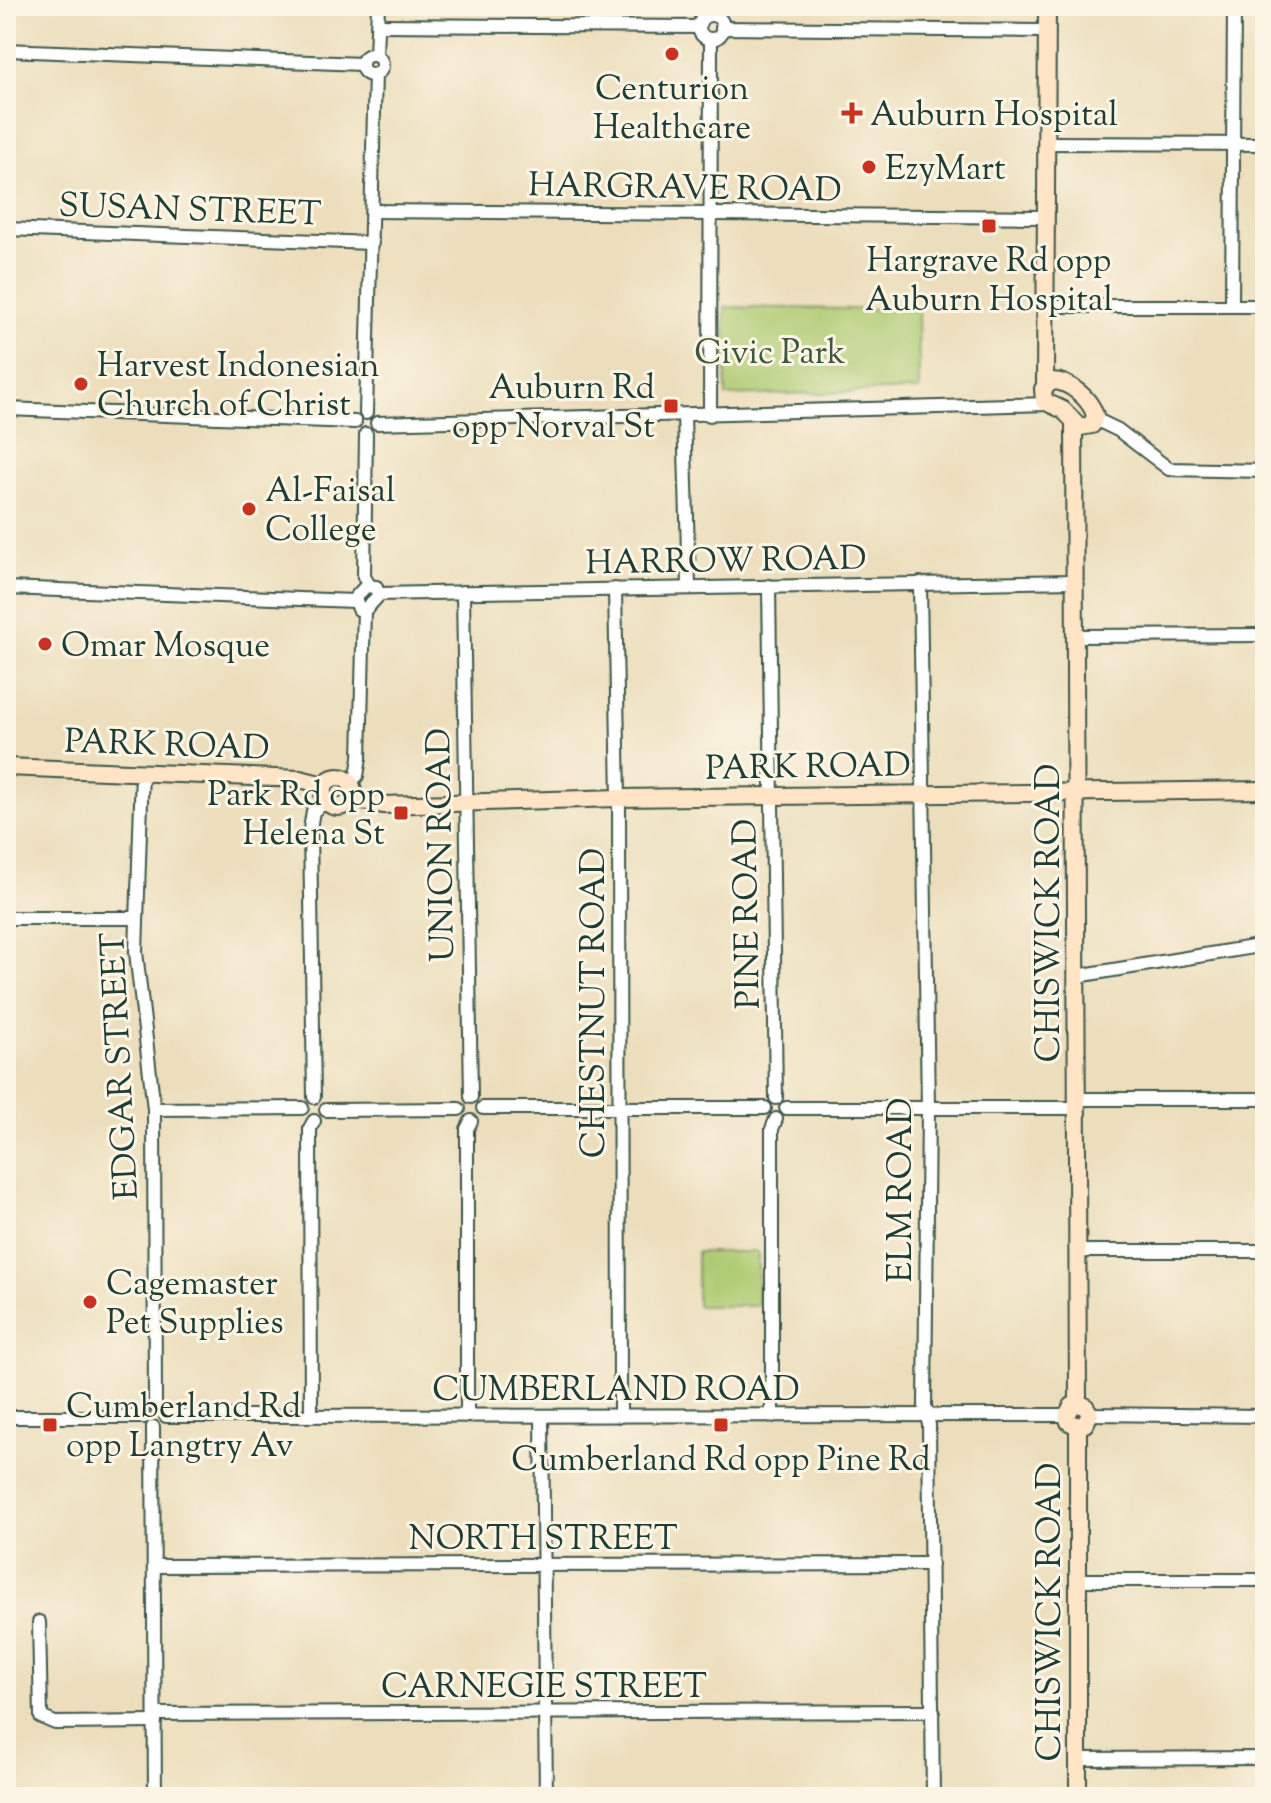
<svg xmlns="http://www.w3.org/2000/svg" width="1271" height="1803" viewBox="0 0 1271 1803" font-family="'Sorts Mill Goudy',serif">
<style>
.green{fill:#aecb72;stroke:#668453;stroke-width:2}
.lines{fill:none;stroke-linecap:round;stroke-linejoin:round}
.street-casing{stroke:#3e5548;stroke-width:16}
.secondary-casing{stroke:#3e5548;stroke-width:20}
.street{stroke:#fff;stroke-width:12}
.secondary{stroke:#ffe4c6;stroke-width:16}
.poi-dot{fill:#c8321e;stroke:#fcf5e5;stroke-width:3}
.labels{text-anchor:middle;stroke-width:6;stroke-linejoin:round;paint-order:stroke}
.poi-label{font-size:34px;fill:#1f3d34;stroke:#fcf5e5;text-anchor:start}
.street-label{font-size:34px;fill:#1f3d34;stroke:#fcf5e5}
.park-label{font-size:34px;fill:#3c5940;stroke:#fcf5e5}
</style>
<rect width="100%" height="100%" fill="#fcf5e5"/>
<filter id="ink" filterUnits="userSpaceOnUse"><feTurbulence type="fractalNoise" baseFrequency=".0125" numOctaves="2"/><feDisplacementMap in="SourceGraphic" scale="16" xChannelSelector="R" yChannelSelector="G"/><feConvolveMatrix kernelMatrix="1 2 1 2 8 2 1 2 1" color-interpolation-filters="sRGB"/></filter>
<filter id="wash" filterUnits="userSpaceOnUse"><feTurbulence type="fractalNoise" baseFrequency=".006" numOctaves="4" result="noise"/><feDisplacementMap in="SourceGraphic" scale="32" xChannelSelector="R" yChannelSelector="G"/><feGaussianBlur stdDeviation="1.8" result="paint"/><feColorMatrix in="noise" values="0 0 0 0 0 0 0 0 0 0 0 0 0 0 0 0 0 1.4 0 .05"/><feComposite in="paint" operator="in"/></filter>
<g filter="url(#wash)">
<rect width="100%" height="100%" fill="#ecdebc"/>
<g class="green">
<polygon points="725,307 918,310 919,390 726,396"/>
<rect x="697" y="1252" width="61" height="54"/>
</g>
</g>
<g filter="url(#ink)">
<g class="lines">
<defs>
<g id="street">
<circle cx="711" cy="27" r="12"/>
<polyline points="378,25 699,27"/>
<polyline points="722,28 1047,31"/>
<polyline points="6,50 362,64"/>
<polyline points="376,55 378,6"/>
<circle cx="372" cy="65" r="10"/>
<polyline points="1046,143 1265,144"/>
<polyline points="372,211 1045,217"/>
<polyline points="6,229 372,243"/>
<polyline points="1044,306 1265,306"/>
<polyline points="1232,306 1234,6"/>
<polyline points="6,409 355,422"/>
<polyline points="366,413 375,74"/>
<polyline points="684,415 689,587"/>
<polyline points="710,415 711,39"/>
<polyline points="1095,419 1118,430 1169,469 1265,471"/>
<polyline points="377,423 1047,404"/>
<polyline points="366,434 364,577 369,585"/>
<polyline points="920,583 928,1108 925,1406 929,1425 933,1797"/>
<polygon points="366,586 376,587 378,596 367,608 359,609 355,598"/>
<polyline points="769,586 776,1098"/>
<polyline points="6,588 355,601"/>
<polyline points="615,589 619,798 620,1416"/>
<polyline points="463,592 471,1097"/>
<polyline points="378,594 1075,581"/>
<polyline points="1076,636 1265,635"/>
<polyline points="142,772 136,952 154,1109 155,1405"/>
<polyline points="349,782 357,776 360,758 364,610"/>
<polyline points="6,918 137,918"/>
<polyline points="1077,976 1265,945"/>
<polyline points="6,978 6,1039"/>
<polyline points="314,1097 310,829 313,811 326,802"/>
<polyline points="1078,1099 1265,1099"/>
<polyline points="483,1108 765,1108"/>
<polyline points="786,1108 1078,1108"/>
<polyline points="154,1109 302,1108"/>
<polyline points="326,1110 459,1109"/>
<polyline points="1078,1251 1265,1251"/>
<polyline points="1090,1414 1265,1416"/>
<polyline points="166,1416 1067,1415"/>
<polyline points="311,1416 310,1128 314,1121"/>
<polyline points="467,1416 467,1129 471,1121"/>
<polyline points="542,1416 546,1797"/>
<polyline points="772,1416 772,1129 776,1119"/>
<polyline points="6,1417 144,1417"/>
<polyline points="153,1427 155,1797"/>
<polyline points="155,1566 931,1564"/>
<polyline points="1078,1580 1265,1580"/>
<polyline points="39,1622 41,1717 55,1723 155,1722"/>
<polyline points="155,1714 933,1711"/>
<polyline points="1078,1759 1265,1758"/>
</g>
<g id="secondary">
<path d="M 1052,381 C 1070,381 1090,399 1095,415 L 1092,425 L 1080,427 L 1063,410 L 1044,401 L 1043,389 Z"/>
<polyline points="1045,385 1047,6"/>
<polyline points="1074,422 1078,1404"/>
<polyline points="6,767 300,779 324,785"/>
<circle cx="338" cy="792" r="15"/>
<polyline points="352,799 383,805 619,798 1265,790"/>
<polyline points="1078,1426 1078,1797"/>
<polyline points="1078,1426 1085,1424 1090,1414 1085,1406 1078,1404"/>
<polyline points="1078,1426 1069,1422 1067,1415 1072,1406 1078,1404"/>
</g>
</defs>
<use href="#street" class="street-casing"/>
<use href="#secondary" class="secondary-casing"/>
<use href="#street" class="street"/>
<use href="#secondary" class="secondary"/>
</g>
</g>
<g class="poi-dot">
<circle cx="672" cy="54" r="8"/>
<path d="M848 101h8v8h8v8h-8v8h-8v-8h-8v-8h8z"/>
<circle cx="869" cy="167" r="8"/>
<rect x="981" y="218" width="16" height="16" rx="4"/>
<circle cx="81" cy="384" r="8"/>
<rect x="663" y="398" width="16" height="16" rx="4"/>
<circle cx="249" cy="509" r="8"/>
<circle cx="45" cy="644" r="8"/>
<rect x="393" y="805" width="16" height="16" rx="4"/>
<circle cx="90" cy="1302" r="8"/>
<rect x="42" y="1417" width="16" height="16" rx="4"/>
<rect x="713" y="1417" width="16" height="16" rx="4"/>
</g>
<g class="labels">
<g class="poi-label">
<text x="672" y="99" text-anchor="middle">Centurion<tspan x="672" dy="39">Healthcare</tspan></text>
<text x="870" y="125">Auburn Hospital</text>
<text x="885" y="179">EzyMart</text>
<text x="989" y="271" text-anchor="middle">Hargrave Rd opp<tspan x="989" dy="39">Auburn Hospital</tspan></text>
<text x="97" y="376">Harvest Indonesian<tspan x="97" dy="39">Church of Christ</tspan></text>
<text x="655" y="398" text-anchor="end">Auburn Rd<tspan x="655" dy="39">opp Norval St</tspan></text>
<text x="265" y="501">Al-Faisal<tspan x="265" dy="39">College</tspan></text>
<text x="61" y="656">Omar Mosque</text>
<text x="385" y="805" text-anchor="end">Park Rd opp<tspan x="385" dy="39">Helena St</tspan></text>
<text x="106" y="1294">Cagemaster<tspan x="106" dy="39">Pet Supplies</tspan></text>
<text x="66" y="1417">Cumberland Rd<tspan x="66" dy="39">opp Langtry Av</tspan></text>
<text x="721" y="1470" text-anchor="middle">Cumberland Rd opp Pine Rd</text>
</g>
<g class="street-label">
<text transform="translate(685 186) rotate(1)" y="12">HARGRAVE ROAD</text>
<text transform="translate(190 208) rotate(2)" y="12">SUSAN STREET</text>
<text transform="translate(726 559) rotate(-1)" y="12">HARROW ROAD</text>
<text transform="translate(167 743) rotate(2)" y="12">PARK ROAD</text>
<text transform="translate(808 765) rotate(-1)" y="12">PARK ROAD</text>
<text transform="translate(439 845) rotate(-91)" y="12">UNION ROAD</text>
<text transform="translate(1047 913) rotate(-90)" y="12">CHISWICK ROAD</text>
<text transform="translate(745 914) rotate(-91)" y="12">PINE ROAD</text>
<text transform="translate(592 1003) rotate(-90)" y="12">CHESTNUT ROAD</text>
<text transform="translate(118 1066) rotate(-93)" y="12">EDGAR STREET</text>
<text transform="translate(899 1190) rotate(-90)" y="12">ELM ROAD</text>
<text x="616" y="1400">CUMBERLAND ROAD</text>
<text x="543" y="1549">NORTH STREET</text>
<text transform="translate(1048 1612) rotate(-90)" y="12">CHISWICK ROAD</text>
<text x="544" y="1697">CARNEGIE STREET</text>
</g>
<g class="park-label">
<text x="770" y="363">Civic Park</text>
</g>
</g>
<rect width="1271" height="1803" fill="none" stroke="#fcf5e5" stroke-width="32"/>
</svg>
